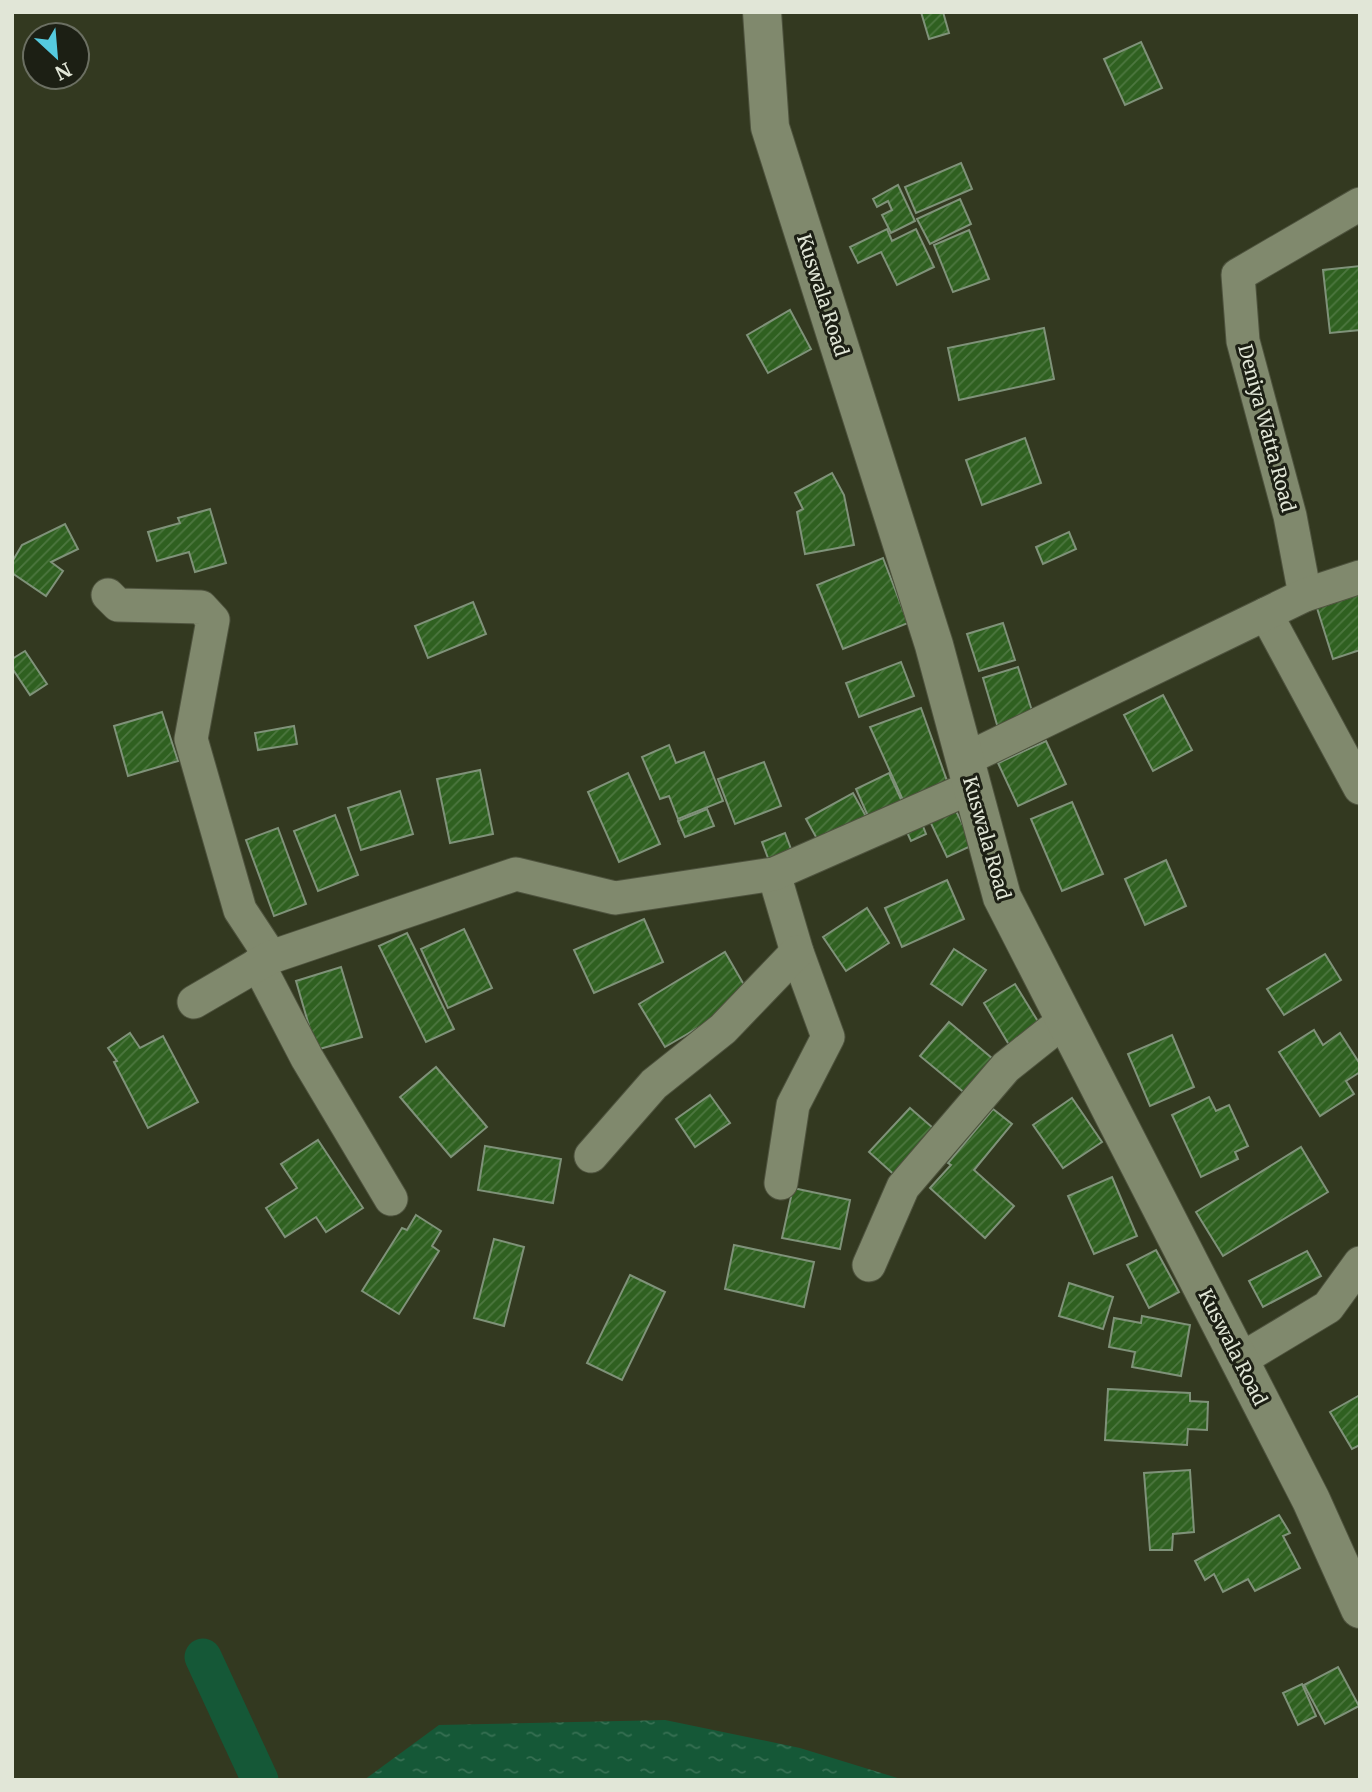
<svg xmlns="http://www.w3.org/2000/svg" width="1372" height="1792" viewBox="0 0 1372 1792" font-family="Merriweather,serif">
<style>
.water{fill:url(#water-ripples)}
.lines{fill:none;stroke-linecap:round;stroke-linejoin:round}
.canal{stroke:#155837;stroke-width:37}
.building{fill:url(#building-hatch);stroke:#7f9279;stroke-width:2}
.minor-casing{stroke:#4e533e;stroke-width:35}
.tertiary-casing{stroke:#4e533e;stroke-width:40}
.minor{stroke:#80896d;stroke-width:33}
.tertiary{stroke:#80896d;stroke-width:38}
.labels{text-anchor:middle;stroke-width:6;stroke-linejoin:round;paint-order:stroke}
.street-label{font-size:19px;fill:#e1e6d7;stroke:#1c1f14}
</style>
<defs>
<pattern id="water-ripples" width="26" height="14" patternUnits="userSpaceOnUse" patternTransform="scale(1.75)"><rect width="26" height="14" fill="#155837"/><path d="M2 4q2-2 4 0t4 0M15 11q2-2 4 0t4 0" fill="none" stroke="#377053"/></pattern>
<pattern id="building-hatch" width="6" height="6" patternUnits="userSpaceOnUse" patternTransform="scale(1.75)"><rect width="6" height="6" fill="#2f6020"/><path d="M-1 1l2-2M0 6l6-6M5 7l2-2" fill="none" stroke="#4d7740"/></pattern>
</defs>
<rect width="100%" height="100%" fill="#333920"/>
<polygon class="water" points="665,1720 800,1748 904,1780 364,1780 439,1725"/>
<g class="lines">
<polyline class="canal" points="203,1657 260,1780"/>
</g>
<g class="building">
<polygon points="921,12 943,12 949,33 929,39"/>
<polygon points="1141,42 1162,88 1125,105 1104,59"/>
<polygon points="961,163 972,189 916,213 905,187"/>
<polygon points="898,185 915,221 891,233 882,215 892,210 888,201 877,207 873,199"/>
<polygon points="960,199 971,224 930,244 917,219"/>
<polygon points="887,229 892,241 916,229 934,267 897,285 881,252 858,263 850,247"/>
<polygon points="969,230 989,279 953,292 934,245"/>
<polygon points="1360,266 1360,330 1330,333 1323,270"/>
<polygon points="790,310 811,349 768,373 747,335"/>
<polygon points="1044,328 1054,379 959,400 948,348"/>
<polygon points="1025,438 1041,483 982,505 966,460"/>
<polygon points="832,473 844,495 854,545 805,554 797,512 803,509 795,493"/>
<polygon points="210,509 226,563 195,572 189,552 157,561 148,532 180,523 178,518"/>
<polygon points="65,524 78,549 51,562 63,571 46,596 12,573 12,562 22,545"/>
<polygon points="1069,532 1076,549 1043,564 1036,547"/>
<polygon points="883,558 908,623 843,649 817,585"/>
<polygon points="1360,594 1360,650 1333,659 1317,608"/>
<polygon points="473,602 486,634 428,658 415,626"/>
<polygon points="1003,623 1015,660 979,671 967,634"/>
<polygon points="25,651 47,684 30,695 12,668 12,659"/>
<polygon points="901,662 914,696 859,717 846,683"/>
<polygon points="1018,667 1034,717 998,728 983,678"/>
<polygon points="1163,695 1192,750 1153,771 1124,715"/>
<polygon points="921,708 951,792 907,809 870,727"/>
<polygon points="162,712 178,761 128,776 114,726"/>
<polygon points="294,726 297,744 258,750 255,733"/>
<polygon points="1046,741 1066,784 1018,806 998,763"/>
<polygon points="669,745 676,763 704,752 723,801 678,819 669,796 660,799 642,757"/>
<polygon points="764,762 781,806 735,824 718,779"/>
<polygon points="480,770 493,834 450,843 437,779"/>
<polygon points="628,773 660,844 619,862 588,792"/>
<polygon points="889,773 904,806 871,823 856,789"/>
<polygon points="400,791 413,834 361,850 348,808"/>
<polygon points="853,793 868,820 821,846 806,819"/>
<polygon points="1072,802 1103,874 1062,891 1031,819"/>
<polygon points="952,803 973,845 947,857 927,815"/>
<polygon points="707,809 714,826 685,837 678,821"/>
<polygon points="335,815 358,875 318,891 294,831"/>
<polygon points="921,821 926,834 911,841 905,828"/>
<polygon points="278,828 306,904 274,916 246,840"/>
<polygon points="785,833 794,857 771,866 762,842"/>
<polygon points="1166,860 1186,906 1145,925 1125,879"/>
<polygon points="947,880 964,919 902,947 885,908"/>
<polygon points="867,908 889,943 846,971 823,937"/>
<polygon points="644,919 663,962 594,993 574,950"/>
<polygon points="464,929 492,988 448,1008 421,949"/>
<polygon points="407,933 454,1029 426,1042 379,946"/>
<polygon points="954,949 986,970 962,1005 931,984"/>
<polygon points="725,952 751,997 665,1047 639,1004"/>
<polygon points="1325,954 1341,980 1284,1015 1267,989"/>
<polygon points="341,967 362,1037 316,1050 296,981"/>
<polygon points="1015,984 1042,1028 1011,1048 984,1003"/>
<polygon points="949,1022 993,1059 966,1094 920,1056"/>
<polygon points="1314,1030 1323,1045 1340,1033 1360,1064 1360,1072 1346,1081 1354,1094 1320,1116 1279,1052"/>
<polygon points="130,1033 140,1048 163,1036 198,1102 148,1128 114,1062 117,1061 108,1048"/>
<polygon points="1172,1035 1194,1087 1150,1106 1128,1054"/>
<polygon points="436,1067 487,1127 451,1157 400,1097"/>
<polygon points="710,1095 730,1123 695,1147 676,1119"/>
<polygon points="1209,1097 1216,1111 1229,1105 1248,1146 1235,1152 1238,1159 1201,1177 1172,1115"/>
<polygon points="1072,1098 1102,1142 1063,1168 1033,1125"/>
<polygon points="910,1108 940,1134 899,1179 869,1152"/>
<polygon points="993,1109 1012,1124 974,1170 1014,1206 985,1238 930,1188 951,1165 948,1163"/>
<polygon points="318,1140 363,1208 326,1232 316,1217 285,1237 266,1208 297,1188 281,1164"/>
<polygon points="485,1146 561,1159 553,1203 478,1190"/>
<polygon points="1301,1147 1328,1192 1223,1256 1196,1212"/>
<polygon points="1112,1177 1137,1236 1094,1254 1068,1196"/>
<polygon points="793,1188 850,1200 840,1249 782,1238"/>
<polygon points="416,1215 441,1231 432,1246 439,1251 399,1314 362,1291 402,1228 407,1230"/>
<polygon points="494,1239 524,1247 504,1326 474,1318"/>
<polygon points="734,1245 814,1262 804,1307 725,1289"/>
<polygon points="1156,1250 1179,1292 1149,1308 1127,1265"/>
<polygon points="1307,1251 1321,1276 1263,1307 1249,1281"/>
<polygon points="630,1275 665,1292 622,1380 587,1363"/>
<polygon points="1069,1283 1113,1297 1103,1329 1059,1316"/>
<polygon points="1142,1316 1190,1325 1181,1376 1132,1367 1135,1352 1109,1347 1114,1318 1141,1323"/>
<polygon points="1108,1389 1190,1393 1190,1401 1208,1402 1207,1430 1188,1429 1187,1445 1105,1440"/>
<polygon points="1360,1395 1360,1445 1352,1449 1330,1412"/>
<polygon points="1190,1470 1194,1532 1173,1534 1172,1550 1150,1550 1144,1473"/>
<polygon points="1279,1515 1290,1533 1283,1536 1300,1568 1255,1591 1248,1579 1223,1592 1214,1574 1205,1580 1195,1561"/>
<polygon points="1338,1667 1359,1706 1325,1724 1304,1685"/>
<polygon points="1302,1684 1316,1716 1298,1725 1283,1693"/>
</g>
<g class="lines">
<defs>
<g id="minor">
<polyline points="108,595 118,605 201,607 213,620 191,739 240,910 271,957"/>
<polyline points="1305,595 1290,516 1243,341 1238,275 1360,204"/>
<polyline points="1266,614 1360,788"/>
<polyline points="964,760 1305,595 1360,577"/>
<polyline points="774,874 797,952 828,1037 793,1105 781,1183"/>
<polyline points="258,964 307,1058 391,1199"/>
<polyline points="194,1002 271,957 516,874 615,898 774,874 972,787"/>
<polyline points="591,1156 654,1084 723,1029 797,952"/>
<polyline points="869,1265 903,1187 1006,1067 1065,1020"/>
<polyline points="1240,1360 1328,1307 1360,1263"/>
</g>
<polyline id="tertiary" points="762,12 770,127 934,645 1002,897 1311,1500 1360,1609"/>
</defs>
<use href="#minor" class="minor-casing"/>
<use href="#tertiary" class="tertiary-casing"/>
<use href="#minor" class="minor"/>
<use href="#tertiary" class="tertiary"/>
</g>
<g class="labels">
<g class="street-label">
<text transform="translate(823 295) rotate(72)" y="7">Kuswala Road</text>
<text transform="translate(1267 428) rotate(75)" y="7">Deniya Watta Road</text>
<text transform="translate(987 838) rotate(74)" y="7">Kuswala Road</text>
<text transform="translate(1233 1347) rotate(63)" y="7">Kuswala Road</text>
</g>
</g>
<rect width="1372" height="1792" fill="none" stroke="#e1e6d7" stroke-width="28"/>
<g transform="translate(56 56) rotate(154)"><circle r="33" fill="#1c1f14" stroke="#6b6f62" stroke-width="2"/>
<path d="M0-5L12 26L0 18L-12 26Z" fill="#55cadf"/>
<text y="-10" font-size="19" font-weight="bold" text-anchor="middle" fill="#e1e6d7">N</text>
</g>
</svg>
